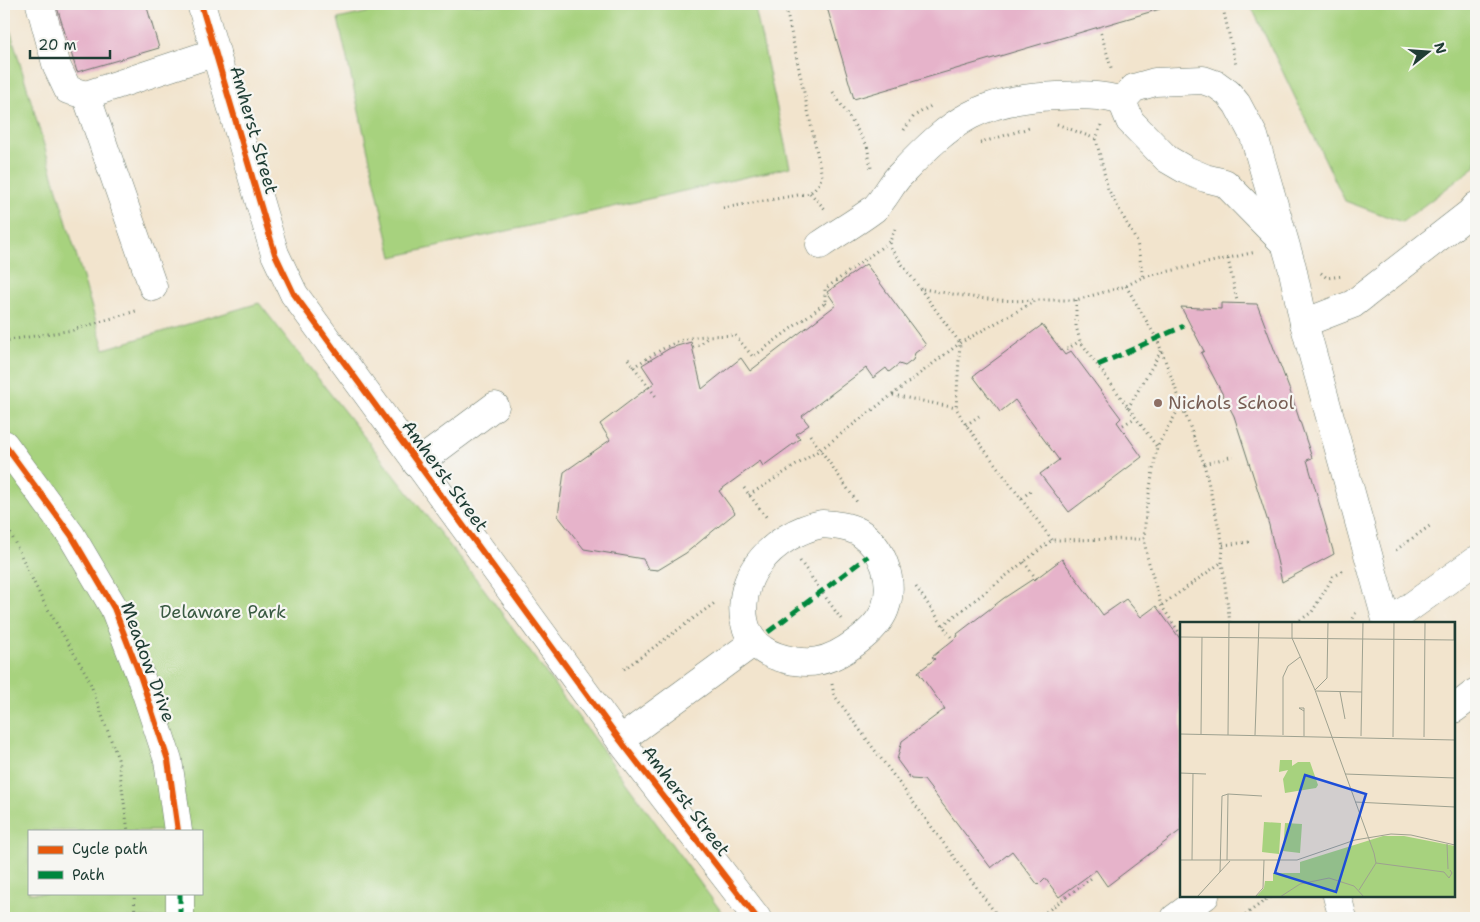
<svg xmlns="http://www.w3.org/2000/svg" width="1480" height="922" viewBox="0 0 1480 922" font-family="'Shantell Sans',sans-serif">
<style>
.green{fill:#a7d27e;stroke:#638859;fill-rule:evenodd}
.building{fill:#e6b3ca}
.lines{fill:none;stroke-linecap:round;stroke-linejoin:round}
.minor-casing{stroke:#69776a;stroke-width:29}
.path{stroke:#69776a;stroke-width:3;stroke-dasharray:1 4;stroke-linecap:butt}
.minor{stroke:#fff;stroke-width:28}
.quiet{stroke:#00873e;stroke-width:5;stroke-dasharray:10 5;stroke-linecap:butt}
.cycleway-casing{stroke:#f6f6f2;stroke-width:9}
.cycleway{stroke:#e8590c;stroke-width:6}
.education-dot{fill:#8d6e63;stroke:#f6f6f2;stroke-width:2}
.labels{text-anchor:middle;stroke-width:4.5;stroke-linejoin:round;paint-order:stroke}
.street-label{font-size:18px;fill:#1f3d34;stroke:#f6f6f2}
.education-label{font-size:18px;fill:#785e54;stroke:#f6f6f2;text-anchor:start}
.park-label{font-size:18px;fill:#3a5b43;stroke:#f6f6f2}
.inset-road{fill:none;stroke:#9ea190;stroke-width:1}
.view{fill:#1d4ed8;fill-opacity:0.15;stroke:#1d4ed8;stroke-width:2.5}
.inset-edge{fill:none;stroke:#1f3d34;stroke-width:2.5}
</style>
<rect width="100%" height="100%" fill="#f6f6f2"/>
<filter id="ink" filterUnits="userSpaceOnUse"><feTurbulence type="fractalNoise" baseFrequency=".02" numOctaves="2"/><feDisplacementMap in="SourceGraphic" scale="10" xChannelSelector="R" yChannelSelector="G"/><feConvolveMatrix kernelMatrix="1 2 1 2 8 2 1 2 1" color-interpolation-filters="sRGB"/></filter>
<filter id="wash" filterUnits="userSpaceOnUse"><feTurbulence type="fractalNoise" baseFrequency=".0096" numOctaves="4" result="noise"/><feDisplacementMap in="SourceGraphic" scale="20" xChannelSelector="R" yChannelSelector="G"/><feGaussianBlur stdDeviation="1.12" result="paint"/><feColorMatrix in="noise" values="0 0 0 0 0 0 0 0 0 0 0 0 0 0 0 0 0 1.4 0 .05"/><feComposite in="paint" operator="in"/></filter>
<g filter="url(#wash)">
<rect width="100%" height="100%" fill="#f2e4cd"/>
<g class="green">
<polygon points="405,4 754,4 790,167 392,257 338,19"/>
<polygon points="1250,4 1476,4 1476,166 1402,222 1345,201"/>
<path d="M 4,9 L 104,349 L 259,303 L 484,589 L 726,918 L 4,918 ZM 29,831 L 201,831 L 201,893 L 29,893 Z"/>
</g>
<g id="blocks">
<g class="building">
<polygon points="56,4 146,4 159,48 77,72"/>
<polygon points="826,4 1159,4 1160,9 854,99"/>
<polygon points="866,264 926,345 915,353 913,360 905,366 899,364 889,372 886,368 873,378 866,368 802,416 809,425 796,434 800,439 763,466 760,461 719,491 735,513 686,553 658,570 648,569 643,559 584,549 558,516 564,472 610,440 600,424 654,383 642,365 670,348 691,342 702,389 741,358 750,371 836,305 827,292"/>
<polygon points="1221,303 1257,304 1290,391 1312,458 1307,460 1334,554 1282,582 1269,525 1234,416 1201,353 1204,351 1181,307 1221,309"/>
<polygon points="1042,325 1065,355 1071,351 1121,418 1117,422 1142,457 1069,512 1040,474 1059,460 1015,400 1000,412 973,376"/>
<polygon points="1062,559 1103,615 1126,599 1141,617 1156,606 1181,640 1181,830 1107,886 1096,870 1059,897 1045,878 1038,885 1012,851 991,868 924,780 911,779 897,760 902,741 945,709 918,672 935,659 932,657 958,636 957,634 1004,598 1033,579 1034,580"/>
</g>
</g>
</g>
<g filter="url(#ink)">
<use href="#blocks" fill-opacity="0" stroke="#69776a" stroke-width="1"/>
<g class="lines">
<defs>
<g id="minor">
<polyline points="40,4 57,67 68,90 86,95"/>
<polyline points="201,4 275,254 294,294 620,740 757,918"/>
<polyline points="1122,101 1134,88 1155,82 1203,80 1217,85 1228,93 1237,104 1254,136 1292,267 1304,323 1387,623"/>
<polyline points="1122,101 1130,121 1167,159 1186,170 1205,178 1225,183 1282,241"/>
<path d="M 820,245 C 837,233 857,222 874,209 C 885,199 891,183 902,173 C 953,119 981,99 1057,96 C 1079,95 1100,94 1122,101"/>
<polyline points="153,287 86,95 216,52"/>
<polyline points="1304,323 1353,304 1470,213 1476,206"/>
<polyline points="4,444 71,535 114,608 141,678 168,760 178,831"/>
<polyline points="417,464 495,406"/>
<path d="M 822,524 C 835,525 848,526 859,532 C 884,548 895,582 885,609 C 877,631 839,658 817,661 C 810,663 801,662 794,661 C 784,659 771,656 762,649 C 735,630 740,586 759,563 C 774,543 798,529 822,524 Z"/>
<polyline points="1388,623 1476,560"/>
<polyline points="1454,709 1476,692"/>
<polyline points="620,740 754,642"/>
<polyline points="1337,896 1343,918"/>
<polyline points="180,918 180,893"/>
<polyline points="1175,918 1205,896"/>
</g>
</defs>
<use href="#minor" class="minor-casing"/>
<g class="path">
<polyline points="1222,4 1236,65"/>
<polyline points="1101,33 1112,71"/>
<polyline points="833,92 867,145 871,168"/>
<polyline points="1057,124 1096,139"/>
<polyline points="1101,125 1096,139 1108,189 1137,242 1143,277"/>
<polyline points="904,130 914,116 931,106"/>
<polyline points="980,143 1029,128"/>
<polyline points="810,193 825,209"/>
<polyline points="723,208 810,193 819,184 822,176 785,4"/>
<polyline points="895,229 890,241 891,249 960,343 956,408 966,425 1052,540"/>
<polyline points="1228,259 1237,301"/>
<polyline points="1321,273 1327,278 1343,276"/>
<polyline points="1126,286 1157,339 1204,464 1223,545 1222,562 1230,623"/>
<path d="M 923,289 C 959,295 997,303 1033,300"/>
<polyline points="1076,300 1076,326 1080,341 1157,447"/>
<polyline points="825,303 828,307"/>
<polyline points="4,343 9,340 73,330 139,310"/>
<polyline points="693,347 701,344 709,336"/>
<polyline points="1067,349 1080,341"/>
<polyline points="628,359 657,398"/>
<path d="M 633,367 C 653,355 673,340 696,337 C 709,335 723,336 735,335 L 753,357 L 825,303 L 825,289 L 890,241"/>
<polyline points="893,395 956,408"/>
<polyline points="1181,405 1157,447 1146,511 1144,539 1147,556 1161,605 1181,635"/>
<polyline points="1128,408 1161,351"/>
<polyline points="966,425 979,416"/>
<polyline points="1123,425 1135,418"/>
<polyline points="810,435 857,502"/>
<polyline points="1204,464 1233,456"/>
<polyline points="744,488 767,518"/>
<polyline points="749,495 820,450 960,343 1037,300 1076,300 1126,286 1143,277 1256,252"/>
<polyline points="1022,498 1033,489"/>
<polyline points="4,520 42,599 88,677 118,759 128,831"/>
<polyline points="1223,545 1249,542"/>
<polyline points="1396,550 1431,525"/>
<polyline points="800,561 841,619"/>
<polyline points="1024,562 1037,580"/>
<polyline points="916,587 951,637"/>
<polyline points="1162,605 1222,562"/>
<polyline points="1296,623 1312,612 1333,577 1345,570"/>
<polyline points="1351,623 1356,612"/>
<polyline points="943,625 1052,540 1144,539"/>
<polyline points="624,669 716,602"/>
<polyline points="832,684 834,695 999,918"/>
<polyline points="134,893 135,918"/>
<polyline points="1038,918 1094,876"/>
<polyline points="1241,918 1271,896"/>
</g>
<use href="#minor" class="minor"/>
<g class="quiet">
<polyline points="1098,365 1184,326"/>
<polyline points="768,632 868,556"/>
<polyline points="180,918 180,893"/>
</g>
<defs>
<g id="cycleway">
<polyline points="201,4 275,254 294,294 620,740 757,918"/>
<polyline points="4,444 71,535 114,608 141,678 168,760 178,831"/>
</g>
</defs>
<use href="#cycleway" class="cycleway-casing"/>
<use href="#cycleway" class="cycleway"/>
</g>
</g>
<circle class="education-dot" cx="1158" cy="403" r="5"/>
<g class="labels">
<g class="street-label">
<text transform="translate(254 130) rotate(74)" y="6">Amherst Street</text>
<text transform="translate(445 476) rotate(54)" y="6">Amherst Street</text>
<text transform="translate(148 662) rotate(70)" y="6">Meadow Drive</text>
<text transform="translate(686 801) rotate(53)" y="6">Amherst Street</text>
</g>
<g class="education-label">
<text x="1168" y="409">Nichols School</text>
</g>
<g class="park-label">
<text x="223" y="618">Delaware Park</text>
</g>
</g>
<g transform="translate(1180 622)">
<rect width="275" height="275" fill="#f2e4cd"/>
<path d="M 100,138 L 112,138 L 112,144 L 118,140 L 130,140 L 138,163 L 136,166 L 105,171 L 103,157 L 108,148 L 99,150 ZM 84,200 L 101,201 L 99,232 L 82,230 ZM 105,201 L 122,202 L 120,231 L 103,229 ZM 203,214 L 224,214 L 275,224 L 275,275 L 76,275 L 84,266 L 85,259 L 93,259 L 93,251 L 120,251 L 120,240 Z" fill="#a7d27e"/>
<path class="inset-road" d="M 112,0 L 112,16 L 135,68 L 194,231 L 196,241 L 179,268M 274,0 L 274,18M 0,15 L 275,18M 135,68 L 147,56 L 148,0M 136,69 L 182,70M 160,70 L 165,97M 0,112 L 275,118M 21,112 L 22,15M 48,113 L 49,0M 75,113 L 79,0M 103,113 L 103,55 L 108,44 L 120,35M 124,114 L 124,86 L 119,86 L 124,89M 181,114 L 183,0M 213,115 L 214,0M 244,115 L 245,0M 0,151 L 26,152M 165,152 L 275,156M 175,180 L 275,185M 267,222 L 268,247M 0,238 L 117,238 L 175,218 L 211,212 L 231,213 L 275,223M 12,238 L 13,151M 47,238 L 48,172M 196,241 L 264,250M 40,250 L 42,174 L 48,172 L 82,174M 264,250 L 269,256 L 272,251 L 270,248M 17,275 L 50,239M 75,275 L 83,266 L 84,238M 100,275 L 120,262 L 149,256 L 174,264 L 184,275"/>
<path class="view" d="M 125,153 L 186,172 L 156,270 L 95,251 Z"/>
<rect width="275" height="275" class="inset-edge"/>
</g>
<rect width="1480" height="922" fill="none" stroke="#f6f6f2" stroke-width="20"/>
<rect x="28" y="830" width="175" height="65" fill="#f6f6f2" stroke="#a0aca6"/>
<rect x="38" y="846" width="25" height="8" fill="#e8590c" stroke="#a0aca6"/>
<text x="72" y="854" font-size="15" fill="#1f3d34">Cycle path</text>
<rect x="38" y="871" width="25" height="8" fill="#00873e" stroke="#a0aca6"/>
<text x="72" y="880" font-size="15" fill="#1f3d34">Path</text>
<g transform="translate(1428 52) rotate(73)" stroke="#f6f6f2" stroke-width="4" paint-order="stroke">
<path d="M0-4L9 19L0 12L-9 19Z" fill="#1f3d34"/>
<text y="-8" font-size="14" font-weight="bold" text-anchor="middle" fill="#1f3d34">N</text>
</g>
<path d="M30 50v8h80v-8" fill="none" stroke="#1f3d34" stroke-width="2.5"/>
<text x="38" y="50" font-size="15" fill="#1f3d34" stroke="#f6f6f2" stroke-width="4" paint-order="stroke">20 m</text>
</svg>
